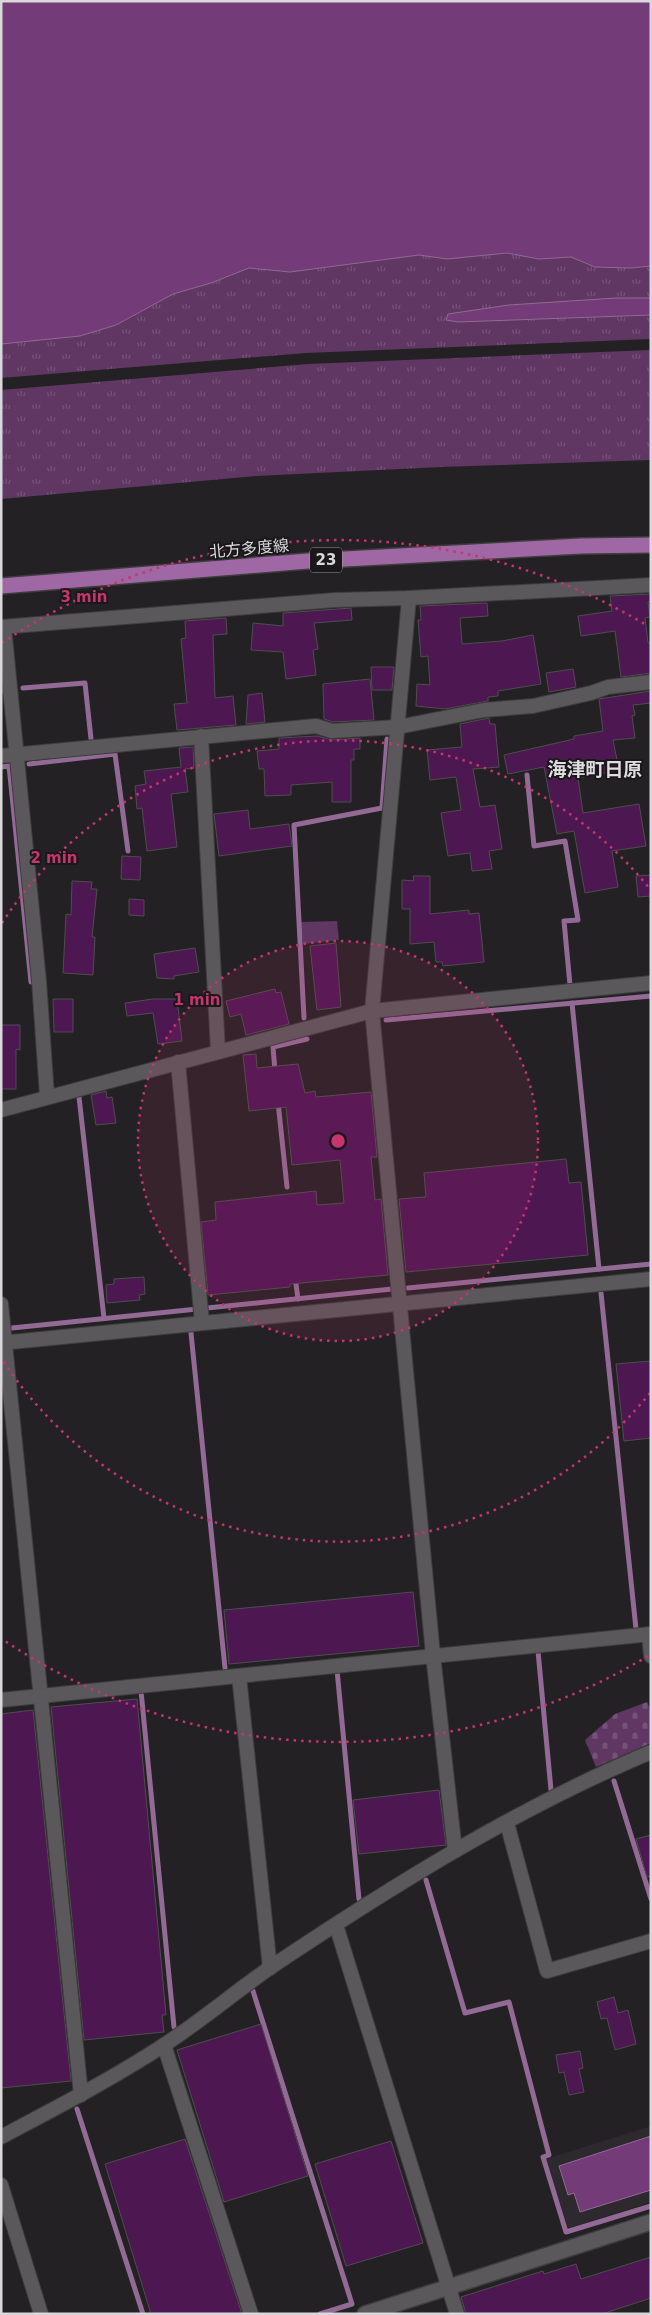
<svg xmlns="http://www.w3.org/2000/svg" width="652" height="2315" viewBox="0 0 652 2315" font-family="'DejaVu Sans','Noto Sans JP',sans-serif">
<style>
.built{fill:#2e282f}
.grass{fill:url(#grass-tufts)}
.cemetery{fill:url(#cemetery-stones)}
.park{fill:#5f3762}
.water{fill:#733b77;stroke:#926a95}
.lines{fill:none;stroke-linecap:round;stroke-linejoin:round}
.stream{stroke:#926a95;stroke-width:5}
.building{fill:#4d1752;stroke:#4f4d4f}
.minor-casing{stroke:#3e3c3e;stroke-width:16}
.tertiary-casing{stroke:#3e3c3e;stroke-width:18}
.primary-casing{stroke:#3e3c3e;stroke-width:18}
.minor{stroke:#5a585a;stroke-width:14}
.tertiary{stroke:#5a585a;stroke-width:15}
.primary{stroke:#9f67a4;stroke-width:15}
.ring{fill:none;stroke:#c6356e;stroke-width:2.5;stroke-dasharray:2.5 5}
.labels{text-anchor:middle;stroke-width:4;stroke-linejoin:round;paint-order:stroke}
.shield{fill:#1a181a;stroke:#a09ea0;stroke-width:1}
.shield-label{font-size:15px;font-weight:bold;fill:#dad8da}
.street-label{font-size:16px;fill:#dad8da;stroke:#1a181a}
.quarter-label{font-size:19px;font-weight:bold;fill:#dfdddf;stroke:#1a181a}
.centre{fill:#c6356e;stroke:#1a181a;stroke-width:2.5}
.ring-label{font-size:15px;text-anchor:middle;font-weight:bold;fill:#c6356e;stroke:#1a181a;stroke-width:4;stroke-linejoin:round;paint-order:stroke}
</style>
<defs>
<pattern id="grass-tufts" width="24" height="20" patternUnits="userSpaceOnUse" patternTransform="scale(1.25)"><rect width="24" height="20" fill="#5f3762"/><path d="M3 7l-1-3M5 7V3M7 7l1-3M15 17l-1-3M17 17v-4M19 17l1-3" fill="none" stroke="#755378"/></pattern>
<pattern id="cemetery-stones" width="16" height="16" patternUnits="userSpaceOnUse" patternTransform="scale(1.25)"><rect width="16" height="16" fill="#5f3762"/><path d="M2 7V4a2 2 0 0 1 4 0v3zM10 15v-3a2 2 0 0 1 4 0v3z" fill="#755378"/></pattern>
</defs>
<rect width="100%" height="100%" fill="#232123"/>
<polygon class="built" points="651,2126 651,2202 568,2228 546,2159"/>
<g class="grass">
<polygon points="507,253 539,259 571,257 595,267 631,268 651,266 651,298 509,305 449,314 446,320 458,322 651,315 651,339 306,353 1,378 1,344 80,336 116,325 173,294 211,283 249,268 290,272 419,255 447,259"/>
<polygon points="651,350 651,460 441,467 256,476 1,499 1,390 308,364"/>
</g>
<polygon class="cemetery" points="647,1702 651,1710 651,1743 596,1767 585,1740 615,1714"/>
<polygon class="park" points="337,921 339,940 303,944 301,922"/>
<g class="water">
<polygon points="1,1 651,1 651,266 631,268 595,267 571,257 539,259 507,253 447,259 419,255 290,272 249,268 211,283 173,294 116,325 80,336 1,344"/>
<polygon points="616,298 651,298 651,315 458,322 446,320 448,314 509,305"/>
<polygon points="651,2136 651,2190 580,2212 574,2193 568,2195 559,2166"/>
</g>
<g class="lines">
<g class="stream">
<polyline points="23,688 85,683 91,739"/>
<polyline points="1,690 2,690"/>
<polyline points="29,764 115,754 128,851"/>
<polyline points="1,767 9,766 31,982"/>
<polyline points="527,775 534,846 565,841 578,920 564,921 570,985"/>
<polyline points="572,1003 599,1269"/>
<polyline points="304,1018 294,825 382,808 387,739"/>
<polyline points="386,1020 651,996"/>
<polyline points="275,1071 273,1047 307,1039"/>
<polyline points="79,1097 104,1318"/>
<polyline points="278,1102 287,1187"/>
<polyline points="295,1277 298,1299"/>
<polyline points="408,1288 651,1264"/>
<polyline points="601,1293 636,1629"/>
<polyline points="12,1328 392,1289"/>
<polyline points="191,1333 225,1668"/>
<polyline points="543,1650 538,1651 551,1790"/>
<polyline points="335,1670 337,1670 359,1899"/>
<polyline points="145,1690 141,1691 174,2027"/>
<polyline points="614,1781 651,1899"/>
<polyline points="426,1880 465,2013 509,2002 549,2155 543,2157 566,2232 651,2206"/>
<polyline points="253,1991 352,2304 320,2314"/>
<polyline points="77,2109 143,2314"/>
</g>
</g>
<g class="building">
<polygon points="651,594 651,601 648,602 650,617 645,618 648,643 651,643 651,673 621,677 615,631 581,636 578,616 612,611 610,596"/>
<polygon points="487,603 488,616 460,618 462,644 502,641 533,635 541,684 498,691 498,696 488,697 488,701 445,709 416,706 417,684 430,685 428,656 421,657 418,620 421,620 420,606"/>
<polygon points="351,608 352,620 314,623 318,649 313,650 316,675 286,679 283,652 251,650 253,623 283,626 283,613"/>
<polygon points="226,618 227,634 213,635 215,698 233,696 236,725 177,730 174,704 187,703 181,639 186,638 185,621"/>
<polygon points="371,667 394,667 392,690 372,690"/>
<polygon points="573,669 576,687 549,692 546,673"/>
<polygon points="370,679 374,720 333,722 324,719 323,684"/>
<polygon points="651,691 651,703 633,705 635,715 632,716 635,738 613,740 619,770 578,778 583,813 639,804 646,846 612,851 618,887 585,893 574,831 557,834 544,767 508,774 504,755 574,739 574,736 603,731 599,699"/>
<polygon points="262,693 265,722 246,724 248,695"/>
<polygon points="489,718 490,724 495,724 499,767 473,769 480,807 495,805 502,849 489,851 492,869 472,871 470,853 448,856 441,813 461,810 456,777 430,780 427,750 462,747 460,724"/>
<polygon points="317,736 332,740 360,738 360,749 354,749 354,760 351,760 351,802 332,802 332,782 291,785 291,795 265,796 264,769 259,769 257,751 279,749 279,738"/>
<polygon points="193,747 194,768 185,769 188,792 171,794 177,847 147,851 142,808 137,809 135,786 146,784 144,771 181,767 179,748"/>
<polygon points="248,810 250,829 289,824 292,846 219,856 214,814"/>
<polygon points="122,856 141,857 140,880 121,879"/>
<polygon points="651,875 651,896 638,897 636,876"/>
<polygon points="413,876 430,876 430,914 469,910 469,914 479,913 484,962 443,966 442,962 436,962 434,942 410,944 410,909 402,909 402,880 414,881"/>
<polygon points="72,881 92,882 91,889 97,889 92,937 95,937 93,975 63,973 66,914 71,915"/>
<polygon points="129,899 144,900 144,916 129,915"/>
<polygon points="336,943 341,1007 317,1010 310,946"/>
<polygon points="195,948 199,972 174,976 174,979 157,978 154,954"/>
<polygon points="275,989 276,993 281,992 289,1024 246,1035 241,1014 230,1017 226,1001"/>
<polygon points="53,999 73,999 73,1032 54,1032"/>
<polygon points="153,999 177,999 182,1041 158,1044 153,1013 127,1016 125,1003"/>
<polygon points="1,1025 20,1025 20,1050 16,1049 16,1089 1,1089"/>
<polygon points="256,1054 257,1068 298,1064 305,1093 315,1091 316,1097 371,1092 377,1157 371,1157 375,1200 381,1199 388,1275 290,1284 290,1287 208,1295 201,1222 216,1220 215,1202 316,1191 317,1205 344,1203 340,1160 292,1165 286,1107 249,1111 243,1055"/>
<polygon points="106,1091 107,1098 112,1097 116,1123 96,1125 91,1095"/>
<polygon points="566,1159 569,1183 581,1182 588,1255 406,1272 399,1199 426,1197 424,1173"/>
<polygon points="144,1277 145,1294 139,1295 140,1300 107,1303 106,1285 114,1284 114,1279"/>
<polygon points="651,1361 651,1438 624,1441 616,1364"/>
<polygon points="413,1592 419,1646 229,1664 224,1610"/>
<polygon points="137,1699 166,2015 162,2015 164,2032 84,2040 51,1707"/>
<polygon points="33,1710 71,2081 1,2088 1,1714"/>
<polygon points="439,1790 446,1845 359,1854 353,1800"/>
<polygon points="651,1835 651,1876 647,1877 636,1839"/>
<polygon points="614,1997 618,2013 628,2010 636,2044 615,2050 607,2018 601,2019 597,2002"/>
<polygon points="261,2024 308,2176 224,2202 177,2050"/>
<polygon points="580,2051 583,2068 579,2069 584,2092 569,2095 564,2072 559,2073 556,2055"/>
<polygon points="185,2139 242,2314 151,2314 105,2164"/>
<polygon points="391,2141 423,2243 346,2266 315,2164"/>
<polygon points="651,2257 651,2298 602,2314 466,2314 461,2297 543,2271 544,2274 576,2264 581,2279"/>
</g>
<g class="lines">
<defs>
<g id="minor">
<polyline points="409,598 372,1011 433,1655 455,1851"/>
<polyline points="1,627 335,600 409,598 651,585"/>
<polyline points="4,627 39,981 47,1096"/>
<polyline points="201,736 218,1051"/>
<polyline points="1,756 316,726 332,731 398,727 484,710 533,706 591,693 608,687 651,682"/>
<polyline points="178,1062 202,1323"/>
<polyline points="1,1110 372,1011 651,983"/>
<polyline points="1,1304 81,2095"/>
<polyline points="1,1343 651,1279"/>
<polyline points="649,1634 651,1656"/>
<polyline points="239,1676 270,1968"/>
<polyline points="1,1700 651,1634"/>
<polyline points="507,1823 547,1971 651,1941"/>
<polyline points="336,1925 457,2314"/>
<polyline points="164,2045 251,2314"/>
<path d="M 1,2137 C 56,2108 112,2079 164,2045 C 201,2021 235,1992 271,1967 C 392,1886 517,1808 651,1752"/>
<polyline points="1,2185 41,2314"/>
</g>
<polyline id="tertiary" points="365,2314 651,2222"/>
<polyline id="primary" points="1,586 308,561 581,546 651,545"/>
</defs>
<use href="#minor" class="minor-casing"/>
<use href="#tertiary" class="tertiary-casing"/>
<use href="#primary" class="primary-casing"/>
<use href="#minor" class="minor"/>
<use href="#tertiary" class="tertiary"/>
<use href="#primary" class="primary"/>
</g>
<circle cx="338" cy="1141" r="200" fill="#c6356e" fill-opacity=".12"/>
<g class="ring">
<circle cx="338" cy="1141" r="200"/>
<path d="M650 1393A401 401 0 0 1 2 1359M2 923A401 401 0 0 1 650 889"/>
<path d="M648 1656A601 601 0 0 1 2 1639M2 643A601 601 0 0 1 648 626"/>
</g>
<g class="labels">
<rect class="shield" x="310" y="547.5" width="32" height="25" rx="4"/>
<g class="shield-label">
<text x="326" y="565">23</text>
</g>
<g class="street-label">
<text transform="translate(249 548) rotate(-5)" y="6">北方多度線</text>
</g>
<g class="quarter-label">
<text x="595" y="776">海津町日原</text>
</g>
</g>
<circle cx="338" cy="1141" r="8" class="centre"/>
<g class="ring-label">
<text x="84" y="602">3 min</text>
<text x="54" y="863">2 min</text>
<text x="197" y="1005">1 min</text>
</g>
<rect width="652" height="2315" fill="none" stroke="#dad8da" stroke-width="5"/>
</svg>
